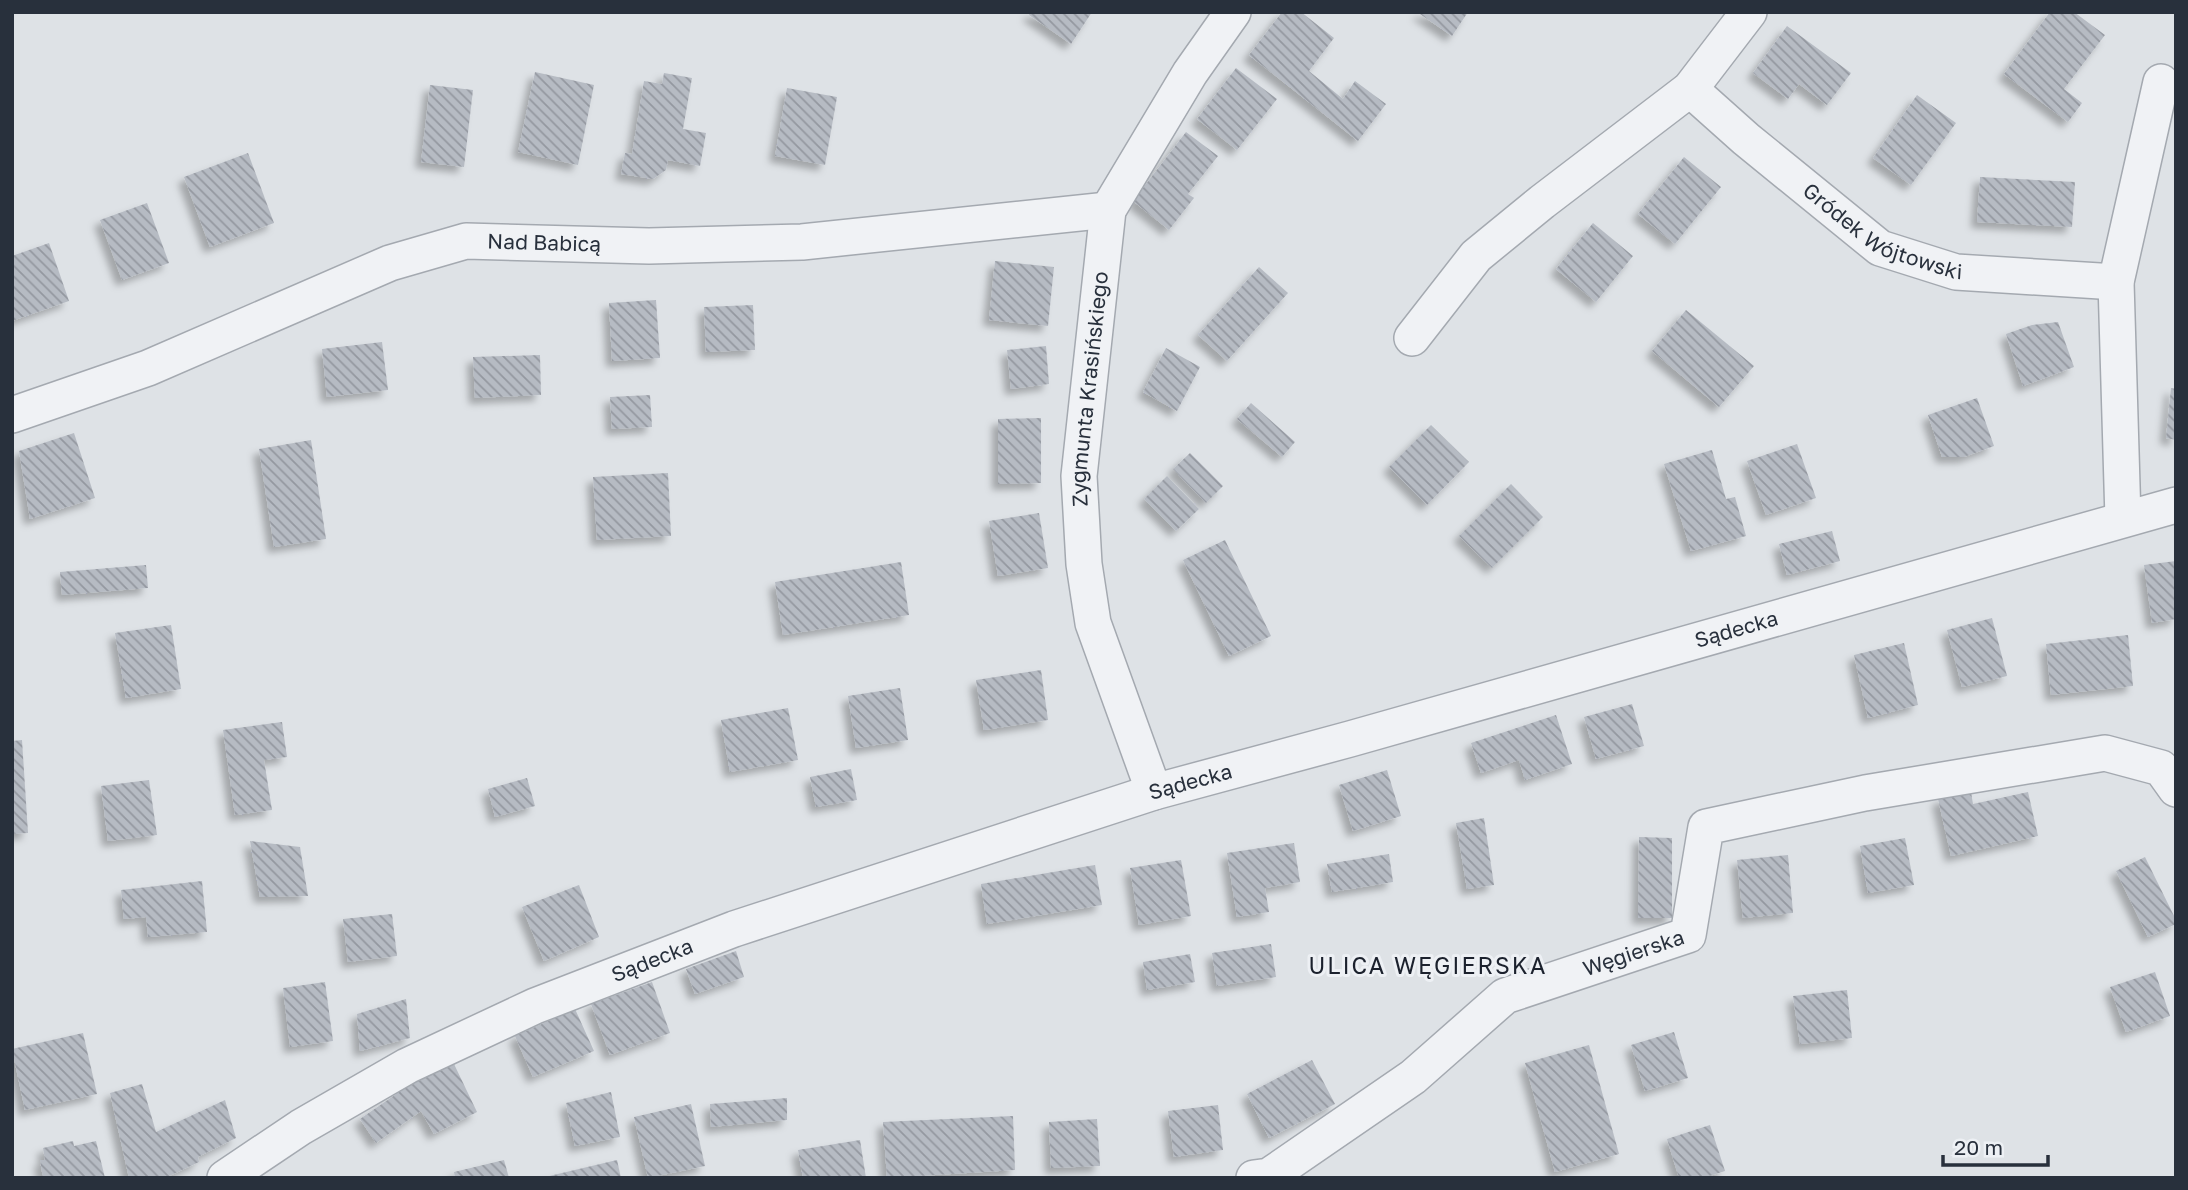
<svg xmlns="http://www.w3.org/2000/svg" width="2188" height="1190" viewBox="0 0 2188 1190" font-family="'Golos Text',sans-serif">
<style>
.building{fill:url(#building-back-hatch);filter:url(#shadow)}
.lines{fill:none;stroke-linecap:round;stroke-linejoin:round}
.street-casing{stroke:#a4a9b0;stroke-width:38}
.street{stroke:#f0f2f5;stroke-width:35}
.labels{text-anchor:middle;stroke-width:6;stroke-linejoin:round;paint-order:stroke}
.street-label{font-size:21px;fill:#28303c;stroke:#edf0f4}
.neighbourhood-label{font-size:23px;letter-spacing:2px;fill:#1b212d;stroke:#edf0f4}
</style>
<defs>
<pattern id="building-back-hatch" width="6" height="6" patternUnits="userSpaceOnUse" patternTransform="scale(1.75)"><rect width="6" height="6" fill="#b6bbc3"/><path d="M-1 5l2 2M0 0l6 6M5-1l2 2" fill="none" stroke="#9498a0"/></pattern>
<filter id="shadow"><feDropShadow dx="-6" dy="6" stdDeviation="3.5" flood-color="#0004"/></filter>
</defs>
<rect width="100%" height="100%" fill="#dee2e6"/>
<g class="building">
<polygon points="1030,12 1092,12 1071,44 1029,15"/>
<polygon points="1282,12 1301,12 1334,38 1309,71 1343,99 1355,81 1386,104 1358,141 1249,55"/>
<polygon points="1417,12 1468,12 1452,36"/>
<polygon points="2050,12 2074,12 2105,35 2064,89 2082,103 2068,122 2004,74"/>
<polygon points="1787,26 1851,73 1827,105 1799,84 1788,99 1753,73"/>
<polygon points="1236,68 1277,99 1237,150 1197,119"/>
<polygon points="535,72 594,85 578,165 518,152"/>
<polygon points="664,73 692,78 683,129 706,133 700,166 668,160 666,170 653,179 621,174 625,153 632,154 644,81 662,84"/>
<polygon points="430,85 473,90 464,167 421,162"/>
<polygon points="787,88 837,97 825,165 775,156"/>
<polygon points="1917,95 1956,123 1911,185 1873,158"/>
<polygon points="1186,132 1218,156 1188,194 1194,198 1169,230 1133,201"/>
<polygon points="248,153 274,223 210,247 184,177"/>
<polygon points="1684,157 1721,187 1675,244 1638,214"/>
<polygon points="1980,177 2075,182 2072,227 1977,222"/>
<polygon points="147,203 169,263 122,280 100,220"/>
<polygon points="1593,223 1633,256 1596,302 1556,269"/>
<polygon points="49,243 69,301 12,321 12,256"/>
<polygon points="995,261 1054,267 1048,326 989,320"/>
<polygon points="1259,267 1288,293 1227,361 1198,335"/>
<polygon points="656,300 660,358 612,361 609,303"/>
<polygon points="753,305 755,350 706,352 704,307"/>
<polygon points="1686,310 1754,366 1719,407 1652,351"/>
<polygon points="2058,322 2074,367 2023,386 2006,334 2032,325"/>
<polygon points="382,342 388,390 327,397 322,349"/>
<polygon points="1046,346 1049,384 1011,389 1007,350"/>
<polygon points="1166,348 1200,367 1177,411 1143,392"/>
<polygon points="540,355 541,395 475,398 473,357"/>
<polygon points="2171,388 2176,389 2176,440 2166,438"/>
<polygon points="650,395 652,427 612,429 610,397"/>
<polygon points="1977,398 1994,446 1964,457 1942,457 1928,415"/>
<polygon points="1251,403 1295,442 1282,457 1237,419"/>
<polygon points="1041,418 1041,483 998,484 998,419"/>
<polygon points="1431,425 1469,462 1427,505 1389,467"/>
<polygon points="74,433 95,498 30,519 19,451"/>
<polygon points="311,440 326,539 274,547 259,449"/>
<polygon points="1797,444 1816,498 1766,515 1747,461"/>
<polygon points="1712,450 1726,499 1735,497 1746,536 1691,551 1664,464"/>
<polygon points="1190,453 1223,486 1206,503 1173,469"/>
<polygon points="668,473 671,536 597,540 593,477"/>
<polygon points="1167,476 1199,509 1176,531 1144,499"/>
<polygon points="1511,484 1543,517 1492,568 1459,536"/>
<polygon points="1039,513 1048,568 998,576 989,521"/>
<polygon points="1832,531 1840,561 1787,575 1779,544"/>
<polygon points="1225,540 1271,636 1229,656 1183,560"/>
<polygon points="2176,561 2176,619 2152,623 2144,565"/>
<polygon points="901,562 909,615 783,635 775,582"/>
<polygon points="146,565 148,588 62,595 60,572"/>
<polygon points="1992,618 2007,676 1962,687 1947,630"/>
<polygon points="171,625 181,689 126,698 115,633"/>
<polygon points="2128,635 2133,686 2051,695 2046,644"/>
<polygon points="1904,643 1918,705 1868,718 1854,655"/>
<polygon points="1041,670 1048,720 984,730 976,680"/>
<polygon points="900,688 908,740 856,748 848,696"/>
<polygon points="1632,704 1644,746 1596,759 1584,717"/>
<polygon points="788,708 798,760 730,772 721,720"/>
<polygon points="1556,715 1572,764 1525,780 1519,760 1481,773 1471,743"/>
<polygon points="282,722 287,757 264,760 272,810 235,815 223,730"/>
<polygon points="22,740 28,833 12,834 12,741"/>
<polygon points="851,769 857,800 816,807 810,777"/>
<polygon points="1387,770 1401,816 1353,831 1339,785"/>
<polygon points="527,778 535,806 495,817 488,789"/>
<polygon points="149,780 157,835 108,841 101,786"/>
<polygon points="1971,792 1973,804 2028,792 2038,836 1951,856 1938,799"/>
<polygon points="1484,818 1494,885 1467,889 1456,823"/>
<polygon points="1639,837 1672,838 1672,918 1638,918"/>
<polygon points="1905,838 1914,885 1868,893 1860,846"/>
<polygon points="250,841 300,847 308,896 260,897"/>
<polygon points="1294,843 1300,882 1265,888 1269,912 1237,917 1227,853"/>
<polygon points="1389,854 1393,882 1332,892 1327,864"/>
<polygon points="1788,855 1793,913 1743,918 1737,860"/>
<polygon points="2145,857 2176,920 2176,924 2148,937 2116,871"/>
<polygon points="1181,860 1191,916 1139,925 1130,868"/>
<polygon points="1095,865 1102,905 987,924 981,884"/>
<polygon points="202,881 207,932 148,937 146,917 124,919 121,890"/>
<polygon points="579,885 599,937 544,961 522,907"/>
<polygon points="392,914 397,956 348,962 343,919"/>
<polygon points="1271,944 1276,977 1217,986 1212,953"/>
<polygon points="736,951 744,977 695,994 686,969"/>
<polygon points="1190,954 1195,982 1147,990 1143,962"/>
<polygon points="2155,972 2170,1016 2126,1032 2110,987"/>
<polygon points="325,982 333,1041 290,1047 283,988"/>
<polygon points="652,982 670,1033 610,1055 591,1004"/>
<polygon points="1847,990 1852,1038 1800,1044 1793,996"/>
<polygon points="406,999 410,1038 360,1051 357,1014"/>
<polygon points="575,1009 594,1051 533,1077 515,1036"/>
<polygon points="1674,1032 1688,1078 1645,1091 1631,1045"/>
<polygon points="83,1033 97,1094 25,1110 12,1049"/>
<polygon points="1589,1045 1619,1154 1555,1172 1525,1063"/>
<polygon points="1312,1060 1335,1104 1269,1138 1247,1094"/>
<polygon points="454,1064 477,1112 434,1134 421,1111 376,1143 360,1119 408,1086"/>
<polygon points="142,1084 156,1132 225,1100 236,1138 198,1157 199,1162 165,1178 129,1178 110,1093"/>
<polygon points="611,1092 620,1137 575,1146 566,1103"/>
<polygon points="787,1098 787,1120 711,1127 710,1104"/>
<polygon points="691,1104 705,1166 648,1178 634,1117"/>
<polygon points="1218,1105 1223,1150 1174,1157 1168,1111"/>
<polygon points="1013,1116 1015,1170 887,1178 883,1122"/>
<polygon points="1097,1119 1100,1166 1051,1168 1049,1122"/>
<polygon points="1710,1125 1725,1171 1703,1178 1679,1178 1667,1139"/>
<polygon points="860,1140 866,1178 803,1178 798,1150"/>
<polygon points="73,1141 74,1146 96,1141 105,1178 43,1178 40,1160 45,1160 43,1148"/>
<polygon points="504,1160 509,1178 455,1178 454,1172"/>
<polygon points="617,1160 621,1178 545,1178 545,1177"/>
</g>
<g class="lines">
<defs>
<g id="street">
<path id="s1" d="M 1690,89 L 1746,139 L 1880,248 L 1956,272 L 2116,282"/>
<polyline points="1412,338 1476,256 1542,202 1690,89 1749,12"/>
<path id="s2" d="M 12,415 L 148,368 L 390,263 L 466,241 L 649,246 L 802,242 L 1108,210"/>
<polyline points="2123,519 2116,282 2161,82"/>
<path id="s3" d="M 1154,792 L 1093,623 L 1084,564 L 1079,476 L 1108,210 L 1190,73 L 1233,12"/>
<path id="s4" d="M 225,1178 L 301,1127 L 407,1066 L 535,1006 L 734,929 L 1154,792 L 1350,739 L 2176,505"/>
<path id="s5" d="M 1254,1178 L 1269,1176 L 1413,1077 L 1505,996 L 1688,935 L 1706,827 L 1865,793 L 2105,753 L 2161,768 L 2176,789"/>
</g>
</defs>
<use href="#street" class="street-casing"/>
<use href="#street" class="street"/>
</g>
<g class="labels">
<g class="street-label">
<text dy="7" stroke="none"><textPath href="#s1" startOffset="243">Gródek Wójtowski</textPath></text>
<text dy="7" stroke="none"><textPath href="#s2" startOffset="565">Nad Babicą</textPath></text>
<text dy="7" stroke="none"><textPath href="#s3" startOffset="415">Zygmunta Krasińskiego</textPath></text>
<text dy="7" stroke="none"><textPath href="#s4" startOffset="1615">Sądecka</textPath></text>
<text dy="7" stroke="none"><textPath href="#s4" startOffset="1048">Sądecka</textPath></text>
<text dy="7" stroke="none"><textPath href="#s5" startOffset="448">Węgierska</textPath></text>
<text dy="7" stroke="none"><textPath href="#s4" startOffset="481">Sądecka</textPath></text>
</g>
<g class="neighbourhood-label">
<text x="1428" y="974">ULICA WĘGIERSKA</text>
</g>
</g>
<rect width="2188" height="1190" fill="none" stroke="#28303c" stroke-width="28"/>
<path d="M1943 1155v10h105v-10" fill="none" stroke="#28303c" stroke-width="3.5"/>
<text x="1954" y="1155" font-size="21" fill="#28303c" stroke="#edf0f4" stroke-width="5" paint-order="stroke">20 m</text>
</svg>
